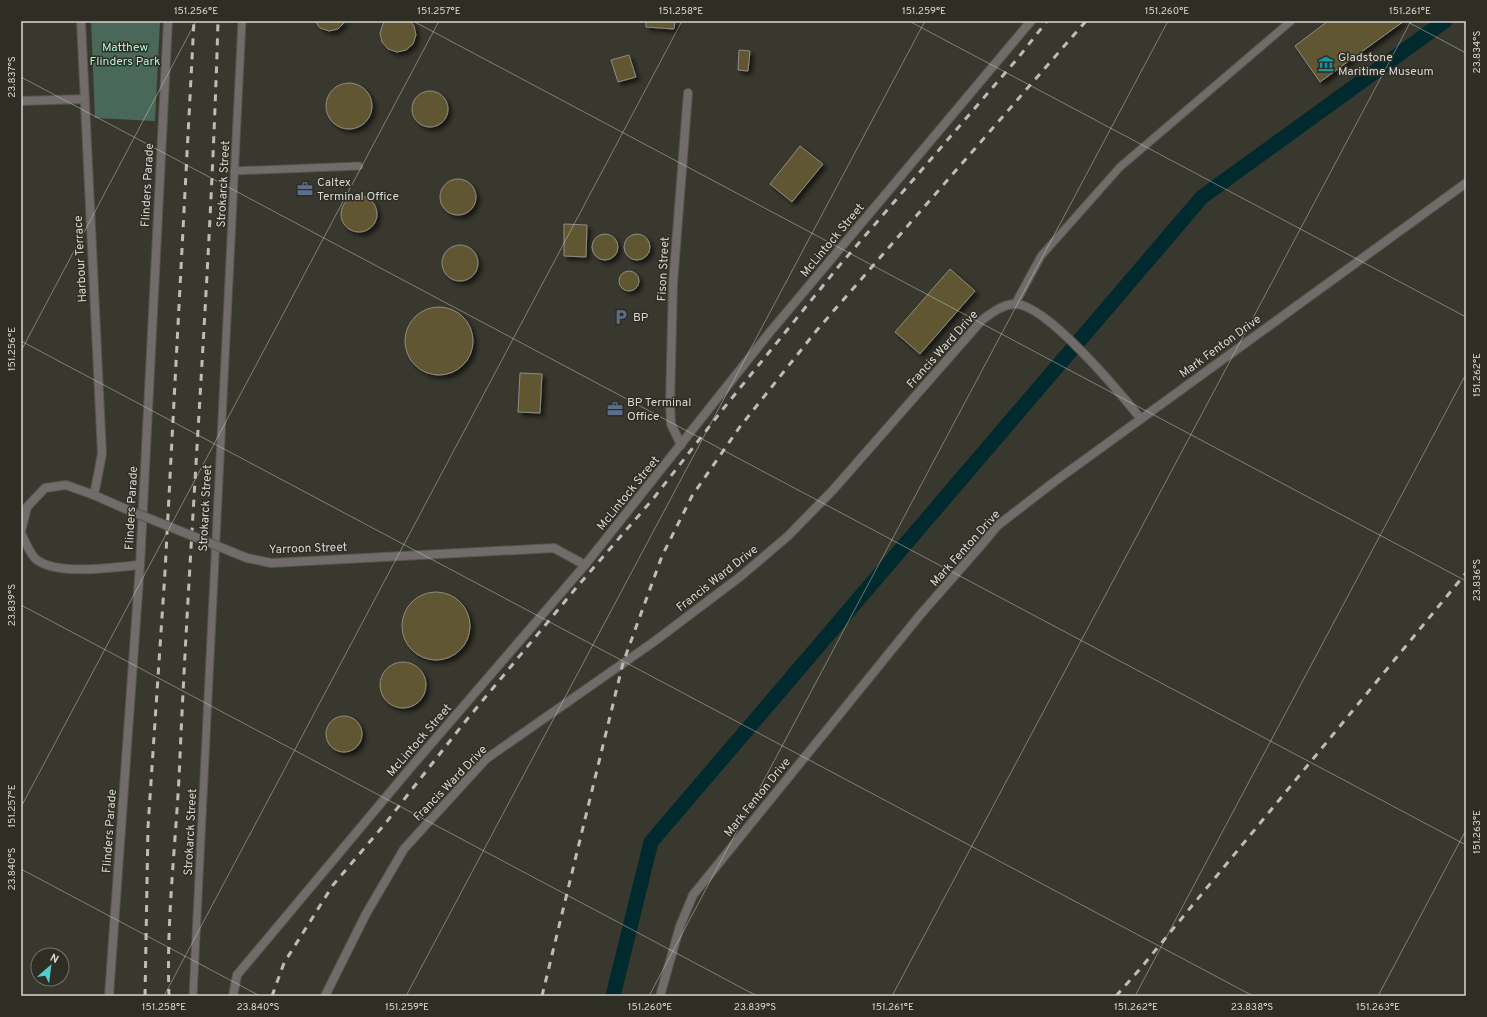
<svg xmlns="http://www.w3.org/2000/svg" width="1487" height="1017" viewBox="0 0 1487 1017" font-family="Overpass,sans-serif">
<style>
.green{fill:#496859}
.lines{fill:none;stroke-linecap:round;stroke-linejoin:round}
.canal{stroke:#002a2e;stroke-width:15}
.building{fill:#605730;stroke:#8e8c82;filter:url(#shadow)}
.service-casing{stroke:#56554c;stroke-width:9}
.minor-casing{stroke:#56554c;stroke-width:10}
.tertiary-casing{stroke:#56554c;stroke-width:10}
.service{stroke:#716b6a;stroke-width:7}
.minor{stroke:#716b6a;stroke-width:8}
.tertiary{stroke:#716b6a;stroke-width:8}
.rail{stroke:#bdbcb6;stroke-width:3;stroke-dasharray:7 7;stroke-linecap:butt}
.tertiary-bridge-casing{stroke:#56554c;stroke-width:10;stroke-linecap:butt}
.tertiary-bridge{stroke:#716b6a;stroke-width:8}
.ticks{fill:none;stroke:#d8d7d1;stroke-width:1;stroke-opacity:0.45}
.labels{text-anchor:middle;stroke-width:3;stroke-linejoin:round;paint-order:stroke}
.park-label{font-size:12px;fill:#aaf4d1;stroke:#2f2e25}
.poi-label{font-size:12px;fill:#d8d7d1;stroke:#2f2e25;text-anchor:start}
.street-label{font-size:12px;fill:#d8d7d1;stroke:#2f2e25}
.neatline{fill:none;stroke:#d8d7d1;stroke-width:1.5}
.ticks-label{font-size:10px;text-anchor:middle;fill:#d8d7d1}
</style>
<defs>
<filter id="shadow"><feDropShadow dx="3.5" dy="3.5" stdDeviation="2" flood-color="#0009"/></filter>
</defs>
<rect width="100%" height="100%" fill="#39382f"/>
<polygon class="green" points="91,21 160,21 155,121 95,118"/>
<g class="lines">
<polyline class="canal" points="613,996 651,842 1202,197 1445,21"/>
</g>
<g class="building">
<polygon points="315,21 346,21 338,29 329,31 320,28"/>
<polygon points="386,21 410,21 414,26 416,35 413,44 406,50 397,52 388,49 382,42 380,33 383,24"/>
<polygon points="646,21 675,21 674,29 646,27"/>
<polygon points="1328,21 1404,21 1320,82 1295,46"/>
<polygon points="739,50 750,51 748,71 738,70"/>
<polygon points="629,55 636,77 618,82 611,60"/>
<circle cx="349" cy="106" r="23"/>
<circle cx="430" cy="109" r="18"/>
<polygon points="800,146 823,164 792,202 770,184"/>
<circle cx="458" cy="197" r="18"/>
<circle cx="359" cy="214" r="18"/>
<polygon points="564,224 587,225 586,257 564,256"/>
<circle cx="605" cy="247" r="13"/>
<circle cx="637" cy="247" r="13"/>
<circle cx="460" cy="263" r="18"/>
<polygon points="950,269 975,291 920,354 895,332"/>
<circle cx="629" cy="281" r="10"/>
<circle cx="439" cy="341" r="34"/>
<polygon points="520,373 542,374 540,413 518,412"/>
<circle cx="436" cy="626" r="34"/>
<circle cx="403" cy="685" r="23"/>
<circle cx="344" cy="734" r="18"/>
</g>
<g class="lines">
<defs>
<g id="service">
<polyline points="234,171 359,166"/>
<polyline points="1015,304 1041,256 1120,167 1291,21"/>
<polyline points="193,996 242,21"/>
</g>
<g id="minor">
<polyline points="81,21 102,454 94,495"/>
<polyline points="21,101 84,99"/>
<polyline points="681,445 671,424 670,403 673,284 688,93"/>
</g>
<g id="tertiary">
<polyline points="21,531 27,507 45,488 66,485 94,495 121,507"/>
<path d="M 21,533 C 25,541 30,555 37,560 C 59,576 113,567 140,565"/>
<polyline points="247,558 271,563 554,548 585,565"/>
<polyline points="109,996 140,565 168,21"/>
<polyline points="233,996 237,975 412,766 585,565 770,332 1031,21"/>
<path d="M 325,996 L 366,914 L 404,849 L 486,759 L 655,641 L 741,576 L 788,536 L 833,490 L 982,320 C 992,313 1001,305 1014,304 C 1045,302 1121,394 1141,419"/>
<polyline points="660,996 680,926 693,895 920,615 984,542 997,526 1054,482 1466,183"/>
</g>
</defs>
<use href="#service" class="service-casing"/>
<use href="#minor" class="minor-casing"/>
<use href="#tertiary" class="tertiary-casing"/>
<use href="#service" class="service"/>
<use href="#minor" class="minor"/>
<use href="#tertiary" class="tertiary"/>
<g class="rail">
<polyline points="145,996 148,827 165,572 194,21"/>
<path d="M 169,996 C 166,916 177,836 180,756 C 191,511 211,266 218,21"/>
<polyline points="272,996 284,963 333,885 384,825 464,723 576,588 653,499 723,409 839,266 1018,58 1047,21"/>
<polyline points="542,996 623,663 662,556 692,496 739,428 817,330 1086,21"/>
<polyline points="1116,996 1140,969 1466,573"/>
</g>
<defs>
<polyline id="tertiary-bridge" points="121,507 247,558"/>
</defs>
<use href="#tertiary-bridge" class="tertiary-bridge-casing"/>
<use href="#tertiary-bridge" class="tertiary-bridge"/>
</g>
<path class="ticks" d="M 413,21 L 1466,581M 909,21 L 1466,317M 1406,21 L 1466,53M 21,77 L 1466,845M 21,341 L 1253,996M 21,351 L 196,21M 21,605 L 757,996M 21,807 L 439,21M 21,869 L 260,996M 164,996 L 682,21M 406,996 L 925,21M 649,996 L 1168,21M 892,996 L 1411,21M 1135,996 L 1466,374M 1378,996 L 1466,830"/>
<defs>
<symbol id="museum-bare" viewBox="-9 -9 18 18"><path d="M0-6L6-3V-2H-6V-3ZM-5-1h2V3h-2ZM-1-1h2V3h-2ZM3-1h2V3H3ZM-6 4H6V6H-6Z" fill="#0f9aa8" stroke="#2f2e25" stroke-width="2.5" paint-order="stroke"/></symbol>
<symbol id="office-bare" viewBox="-9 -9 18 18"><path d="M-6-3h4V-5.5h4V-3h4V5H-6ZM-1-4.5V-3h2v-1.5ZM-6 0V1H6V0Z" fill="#5c6f8a" stroke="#2f2e25" stroke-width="2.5" paint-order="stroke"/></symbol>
<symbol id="parking-bare" viewBox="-9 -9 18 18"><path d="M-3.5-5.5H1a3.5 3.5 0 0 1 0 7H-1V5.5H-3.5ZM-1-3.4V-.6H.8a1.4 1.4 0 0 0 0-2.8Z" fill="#5c6f8a" stroke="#2f2e25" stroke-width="2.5" paint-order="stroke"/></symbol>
</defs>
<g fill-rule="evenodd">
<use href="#museum-bare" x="1315" y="53" width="22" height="22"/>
<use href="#office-bare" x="294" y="178" width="22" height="22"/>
<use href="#parking-bare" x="610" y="306" width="22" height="22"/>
<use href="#office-bare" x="604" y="398" width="22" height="22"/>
</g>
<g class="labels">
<g class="park-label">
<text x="125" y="51">Matthew<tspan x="125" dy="14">Flinders Park</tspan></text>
</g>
<g class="poi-label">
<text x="1338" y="61">Gladstone<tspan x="1338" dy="14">Maritime Museum</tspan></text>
<text x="317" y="186">Caltex<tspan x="317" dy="14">Terminal Office</tspan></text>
<text x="633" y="321">BP</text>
<text x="627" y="406">BP Terminal<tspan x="627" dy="14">Office</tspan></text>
</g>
<g class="street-label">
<text transform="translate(223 184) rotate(-87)" y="4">Strokarck Street</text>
<text transform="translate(147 185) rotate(-87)" y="4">Flinders Parade</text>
<text transform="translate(832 240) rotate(-50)" y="4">McLintock Street</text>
<text transform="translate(80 259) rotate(-93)" y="4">Harbour Terrace</text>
<text transform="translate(663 269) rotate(-87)" y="4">Fison Street</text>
<text transform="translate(1220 346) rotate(-36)" y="4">Mark Fenton Drive</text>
<text transform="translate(942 349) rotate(-48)" y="4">Francis Ward Drive</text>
<text transform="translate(628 493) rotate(-51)" y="4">McLintock Street</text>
<text transform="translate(131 508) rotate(-87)" y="4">Flinders Parade</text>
<text transform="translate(205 508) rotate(-87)" y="4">Strokarck Street</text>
<text transform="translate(308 548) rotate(-2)" y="4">Yarroon Street</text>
<text transform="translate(965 548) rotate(-48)" y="4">Mark Fenton Drive</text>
<text transform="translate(717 578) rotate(-38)" y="4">Francis Ward Drive</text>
<text transform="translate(419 740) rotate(-49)" y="4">McLintock Street</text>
<text transform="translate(450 783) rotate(-46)" y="4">Francis Ward Drive</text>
<text transform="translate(757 797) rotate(-51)" y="4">Mark Fenton Drive</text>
<text transform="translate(109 831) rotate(-86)" y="4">Flinders Parade</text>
<text transform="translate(190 832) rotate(-87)" y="4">Strokarck Street</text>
</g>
</g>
<rect width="1487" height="1017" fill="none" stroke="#2f2e25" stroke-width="44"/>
<g transform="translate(50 967) rotate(28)"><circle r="19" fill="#2f2e25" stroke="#73726a"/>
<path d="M0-3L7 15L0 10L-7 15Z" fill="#51ccd1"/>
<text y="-6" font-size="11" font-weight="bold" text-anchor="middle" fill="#d8d7d1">N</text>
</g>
<rect x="22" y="22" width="1443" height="973" class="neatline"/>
<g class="ticks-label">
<text x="196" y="14">151.256°E</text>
<text x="439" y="14">151.257°E</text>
<text x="681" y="14">151.258°E</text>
<text x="924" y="14">151.259°E</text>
<text x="1167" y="14">151.260°E</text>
<text x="1410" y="14">151.261°E</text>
<text transform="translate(1476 52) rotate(-90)" y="4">23.834°S</text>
<text transform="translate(11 77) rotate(-90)" y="4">23.837°S</text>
<text transform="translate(11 349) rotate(-90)" y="4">151.256°E</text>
<text transform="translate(1476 375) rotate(-90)" y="4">151.262°E</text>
<text transform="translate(1476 580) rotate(-90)" y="4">23.836°S</text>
<text transform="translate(11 605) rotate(-90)" y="4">23.839°S</text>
<text transform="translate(11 806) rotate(-90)" y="4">151.257°E</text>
<text transform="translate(1476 832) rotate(-90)" y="4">151.263°E</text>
<text transform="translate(11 869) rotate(-90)" y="4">23.840°S</text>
<text x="164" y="1010">151.258°E</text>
<text x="258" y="1010">23.840°S</text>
<text x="407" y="1010">151.259°E</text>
<text x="650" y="1010">151.260°E</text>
<text x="755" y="1010">23.839°S</text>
<text x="893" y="1010">151.261°E</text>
<text x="1136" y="1010">151.262°E</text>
<text x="1252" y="1010">23.838°S</text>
<text x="1378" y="1010">151.263°E</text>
</g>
</svg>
